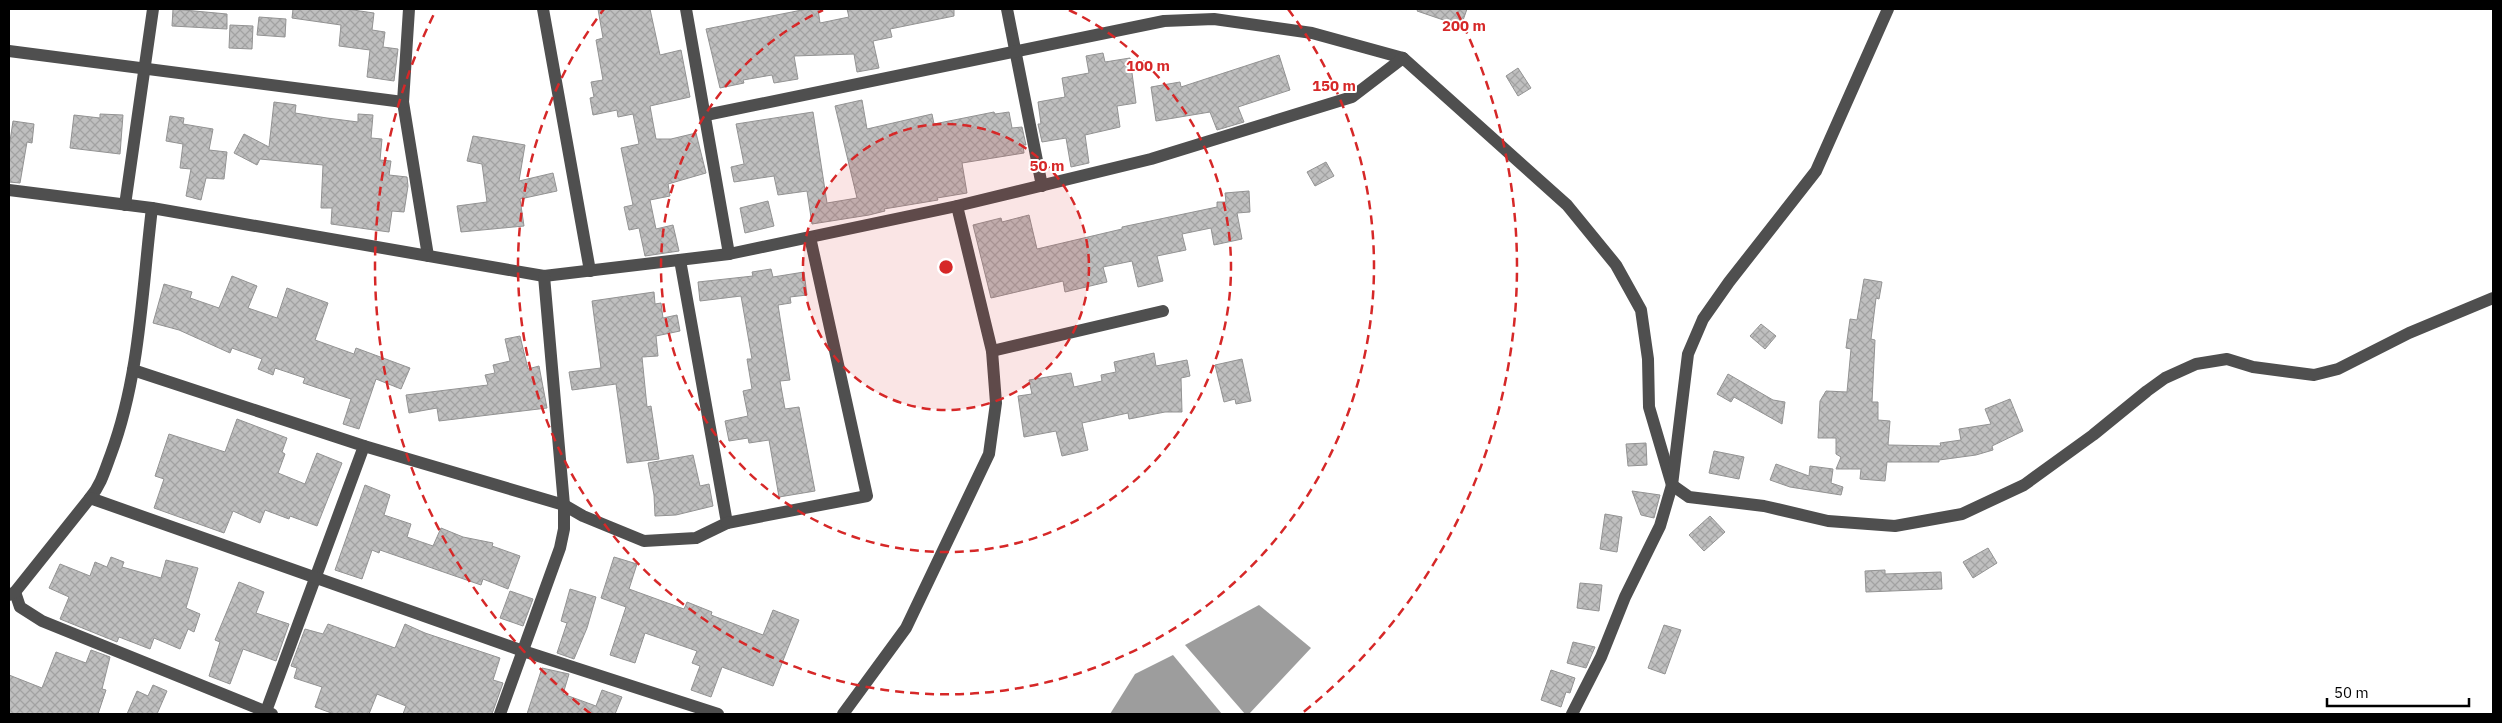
<svg xmlns="http://www.w3.org/2000/svg" width="2502" height="723" viewBox="0 0 2502 723" font-family="'IBM Plex Sans',sans-serif">
<style>
.water{fill:#9d9d9d}
.building{fill:url(#building-cross-hatch);stroke:#939393}
.lines{fill:none;stroke-linecap:round;stroke-linejoin:round}
.minor{stroke:#4f4f4f;stroke-width:12}
.ring{fill:none;stroke:#d62828;stroke-width:2.5;stroke-dasharray:9 6}
.centre{fill:#d62828;stroke:#fff;stroke-width:2.5}
.ring-label{font-size:15px;text-anchor:middle;font-weight:bold;fill:#d62828;stroke:#fff;stroke-width:4;stroke-linejoin:round;paint-order:stroke}
</style>
<defs>
<pattern id="building-cross-hatch" width="8" height="8" patternUnits="userSpaceOnUse" patternTransform="scale(1.25)"><rect width="8" height="8" fill="#bfbfbf"/><path d="M0 0l8 8M0 8l8-8" fill="none" stroke="#a2a2a2"/></pattern>
</defs>
<rect width="100%" height="100%" fill="#fff"/>
<g class="water">
<polygon points="1259,605 1311,648 1249,714 1245,714 1185,645"/>
<polygon points="1173,655 1222,714 1110,714 1135,674"/>
</g>
<g class="building">
<polygon points="173,9 227,14 227,29 172,26"/>
<polygon points="293,9 346,9 374,13 372,30 385,32 383,47 398,49 394,81 367,77 370,50 339,46 341,25 292,18"/>
<polygon points="598,9 650,9 660,55 681,50 690,97 650,106 656,139 671,139 696,133 706,173 668,184 670,196 650,200 656,229 673,225 679,251 645,256 639,228 629,230 624,207 633,205 621,148 639,144 633,114 618,117 617,110 593,115 590,98 594,97 591,82 603,80 596,40 603,38"/>
<polygon points="807,9 818,9 820,23 849,17 847,9 954,9 954,16 890,29 892,37 873,41 879,68 857,72 854,54 794,56 798,79 774,83 772,75 743,80 744,83 720,88 706,29"/>
<polygon points="1418,9 1467,9 1461,26 1417,11"/>
<polygon points="259,17 286,19 285,37 257,35"/>
<polygon points="230,25 253,26 252,49 229,48"/>
<polygon points="1103,53 1105,62 1130,58 1136,103 1117,106 1120,127 1085,135 1089,163 1071,167 1066,138 1042,142 1038,124 1041,124 1038,102 1065,97 1062,78 1089,73 1086,56"/>
<polygon points="1279,55 1290,90 1238,107 1244,122 1217,130 1210,112 1156,121 1151,87 1180,82 1181,87"/>
<polygon points="1518,68 1531,88 1518,96 1506,76"/>
<polygon points="862,100 867,129 932,114 934,124 994,112 995,114 1009,112 1012,128 1022,127 1026,145 1023,145 1024,153 962,163 967,193 937,198 938,200 884,209 885,211 869,215 812,224 807,191 778,195 774,176 734,182 731,167 744,164 736,124 813,112 827,203 857,198 835,106"/>
<polygon points="274,102 296,105 295,113 327,118 358,122 358,114 373,115 371,138 382,139 380,160 391,161 389,175 407,177 408,186 404,212 392,211 389,232 331,224 332,208 321,208 323,165 260,159 257,165 234,153 244,134 269,147"/>
<polygon points="100,114 123,115 120,154 70,148 74,115 100,118"/>
<polygon points="170,116 184,118 183,124 213,129 209,150 227,152 224,179 206,178 201,200 186,196 191,169 180,168 183,144 166,141"/>
<polygon points="13,121 34,124 32,143 27,142 20,183 9,182 9,148"/>
<polygon points="473,136 525,145 519,181 553,173 557,191 520,199 524,226 461,232 457,206 487,202 482,164 467,161"/>
<polygon points="1326,162 1334,176 1315,186 1307,172"/>
<polygon points="1249,191 1250,212 1237,213 1242,239 1214,245 1211,228 1182,234 1186,250 1157,256 1163,281 1138,287 1132,261 1103,267 1107,282 1065,292 1063,281 991,298 973,225 1001,218 1002,222 1029,215 1037,249 1122,229 1122,227 1217,207 1217,202 1226,202 1225,193"/>
<polygon points="768,201 774,226 745,233 740,208"/>
<polygon points="771,269 773,277 804,272 807,295 790,297 791,303 778,305 790,380 780,381 785,409 799,407 815,491 779,497 769,440 749,443 748,438 729,441 725,421 748,416 743,391 752,389 747,359 752,359 741,296 700,301 698,282 753,276 752,272"/>
<polygon points="232,276 257,286 248,308 277,318 287,288 328,303 315,340 354,354 356,348 410,368 401,389 376,379 359,429 343,424 351,399 303,383 305,378 275,368 273,375 258,369 262,359 232,348 230,353 179,330 153,323 164,284 192,292 190,298 219,308"/>
<polygon points="1864,279 1882,282 1879,299 1876,298 1871,339 1875,340 1872,402 1878,402 1878,420 1890,421 1888,445 1941,446 1940,443 1961,440 1959,429 1991,424 1985,409 2010,399 2023,431 1992,446 1993,450 1976,455 1939,460 1939,462 1887,462 1885,481 1860,479 1861,469 1836,469 1841,457 1836,454 1836,438 1818,438 1820,401 1826,391 1847,392 1851,349 1846,348 1850,319 1857,320"/>
<polygon points="654,292 655,304 661,303 663,318 677,315 680,331 656,336 658,356 642,357 647,407 651,406 659,459 627,463 616,384 572,390 569,372 601,368 592,301"/>
<polygon points="1761,324 1776,336 1765,349 1750,336"/>
<polygon points="520,336 528,369 539,366 547,408 439,421 437,408 409,413 406,395 488,385 485,375 495,373 493,365 510,361 505,339"/>
<polygon points="1154,353 1156,366 1187,360 1190,376 1181,378 1182,412 1165,412 1129,419 1128,413 1082,423 1088,450 1062,456 1056,431 1024,437 1018,396 1032,394 1029,380 1071,373 1074,387 1102,381 1101,375 1116,372 1114,362"/>
<polygon points="1242,359 1251,401 1236,404 1235,399 1224,402 1215,365"/>
<polygon points="1728,374 1773,400 1785,402 1782,424 1734,397 1731,402 1717,394"/>
<polygon points="237,419 287,438 282,452 285,454 278,473 305,484 317,453 342,463 317,526 290,516 289,519 265,510 260,523 233,511 224,533 154,508 164,479 155,476 169,434 225,452"/>
<polygon points="1646,443 1647,465 1628,466 1626,444"/>
<polygon points="1714,451 1744,457 1739,479 1709,473"/>
<polygon points="693,455 700,486 709,484 713,506 676,515 655,516 654,495 648,463"/>
<polygon points="1776,464 1809,476 1810,466 1833,469 1831,483 1843,487 1841,495 1790,487 1770,480"/>
<polygon points="365,485 390,495 384,515 411,524 407,537 433,546 441,528 463,537 493,543 492,546 520,556 508,589 483,579 481,585 380,550 379,553 372,550 362,579 335,570"/>
<polygon points="1632,491 1660,495 1654,518 1641,515"/>
<polygon points="1605,514 1622,517 1617,552 1600,549"/>
<polygon points="1710,516 1725,532 1704,551 1689,535"/>
<polygon points="1988,548 1997,563 1973,578 1963,562"/>
<polygon points="111,557 124,562 122,567 161,578 166,560 198,568 186,608 200,614 194,632 188,629 180,649 154,638 150,649 119,637 117,642 60,619 69,597 49,588 60,564 90,576 95,562 107,567"/>
<polygon points="614,557 637,564 629,589 684,609 687,602 712,612 711,615 763,635 773,610 799,620 773,686 722,667 711,697 691,690 700,666 692,663 697,651 645,633 635,663 610,655 626,607 601,598"/>
<polygon points="1885,570 1885,574 1941,572 1942,589 1866,592 1865,571"/>
<polygon points="239,582 264,592 256,613 289,624 276,661 243,649 230,684 209,676 220,642 215,640"/>
<polygon points="1580,583 1602,585 1599,611 1577,608"/>
<polygon points="570,589 596,597 587,628 574,659 557,653 567,623 561,621"/>
<polygon points="510,591 533,599 523,626 500,618"/>
<polygon points="328,624 395,648 405,624 425,633 500,658 493,680 503,683 492,714 403,714 406,706 377,694 369,714 334,714 315,707 322,687 294,678 297,668 291,666 305,629 323,634"/>
<polygon points="1664,625 1681,630 1665,674 1648,668"/>
<polygon points="1573,642 1595,647 1586,668 1567,663"/>
<polygon points="91,650 110,657 102,689 106,690 98,714 9,714 9,675 42,688 56,652 86,663"/>
<polygon points="542,668 569,674 563,694 596,706 602,690 622,697 615,714 527,714"/>
<polygon points="1551,670 1575,678 1570,693 1566,692 1561,707 1541,700"/>
<polygon points="153,685 167,691 157,714 127,714 137,691 148,696"/>
</g>
<g class="lines">
<g class="minor">
<polyline points="409,9 403,102 428,256"/>
<polyline points="543,9 590,271"/>
<polyline points="686,9 729,254"/>
<polyline points="1007,9 1042,186"/>
<polyline points="9,51 403,102"/>
<polyline points="706,115 1164,21 1214,19 1312,33 1403,58"/>
<polyline points="9,190 152,208 544,276 729,254 957,206 1151,159 1352,97 1403,58 1567,205 1616,265 1641,310 1648,359 1649,407 1672,485 1689,497 1764,506 1828,521 1895,526 1962,514 2024,485 2093,435 2147,391 2165,378 2196,364 2227,359 2253,367 2314,375 2338,369 2409,333 2493,298"/>
<polyline points="125,205 153,9"/>
<polyline points="992,351 1163,311"/>
<polyline points="133,370 364,446 265,714"/>
<polyline points="364,446 564,505 583,516 644,541 696,538 727,523 680,260"/>
<path d="M 90,498 C 101,485 105,470 111,454 C 140,376 142,290 152,208"/>
<polyline points="727,523 867,496 810,237"/>
<polyline points="15,592 20,607 42,621 272,714"/>
<polyline points="9,595 15,592 90,498 523,651 718,714"/>
<polyline points="500,714 560,548 564,529 564,505 544,276"/>
<polyline points="843,714 906,628 989,454 996,403 992,351 957,206"/>
<polyline points="1572,714 1601,657 1625,597 1660,526 1672,485 1688,354 1703,319 1729,282 1816,171 1888,9"/>
</g>
</g>
<circle cx="946" cy="267" r="143" fill="#d62828" fill-opacity=".12"/>
<g class="ring">
<circle cx="946" cy="267" r="143"/>
<path d="M1069 10A285 285 0 1 1 823 10"/>
<path d="M1288 9A428 428 0 1 1 604 9"/>
<path d="M591 714A571 571 0 0 1 435 12M1457 12A571 571 0 0 1 1301 714"/>
</g>
<circle cx="946" cy="267" r="8" class="centre"/>
<g class="ring-label">
<text x="1464" y="31">200 m</text>
<text x="1148" y="71">100 m</text>
<text x="1334" y="91">150 m</text>
<text x="1047" y="171">50 m</text>
</g>
<rect width="2502" height="723" fill="none" stroke="#000000" stroke-width="20"/>
<path d="M2327 698v8h142v-8" fill="none" stroke="#000000" stroke-width="2.5"/>
<text x="2334" y="698" font-size="15" fill="#000000" stroke="#ffffff" stroke-width="4" paint-order="stroke">50 m</text>
</svg>
